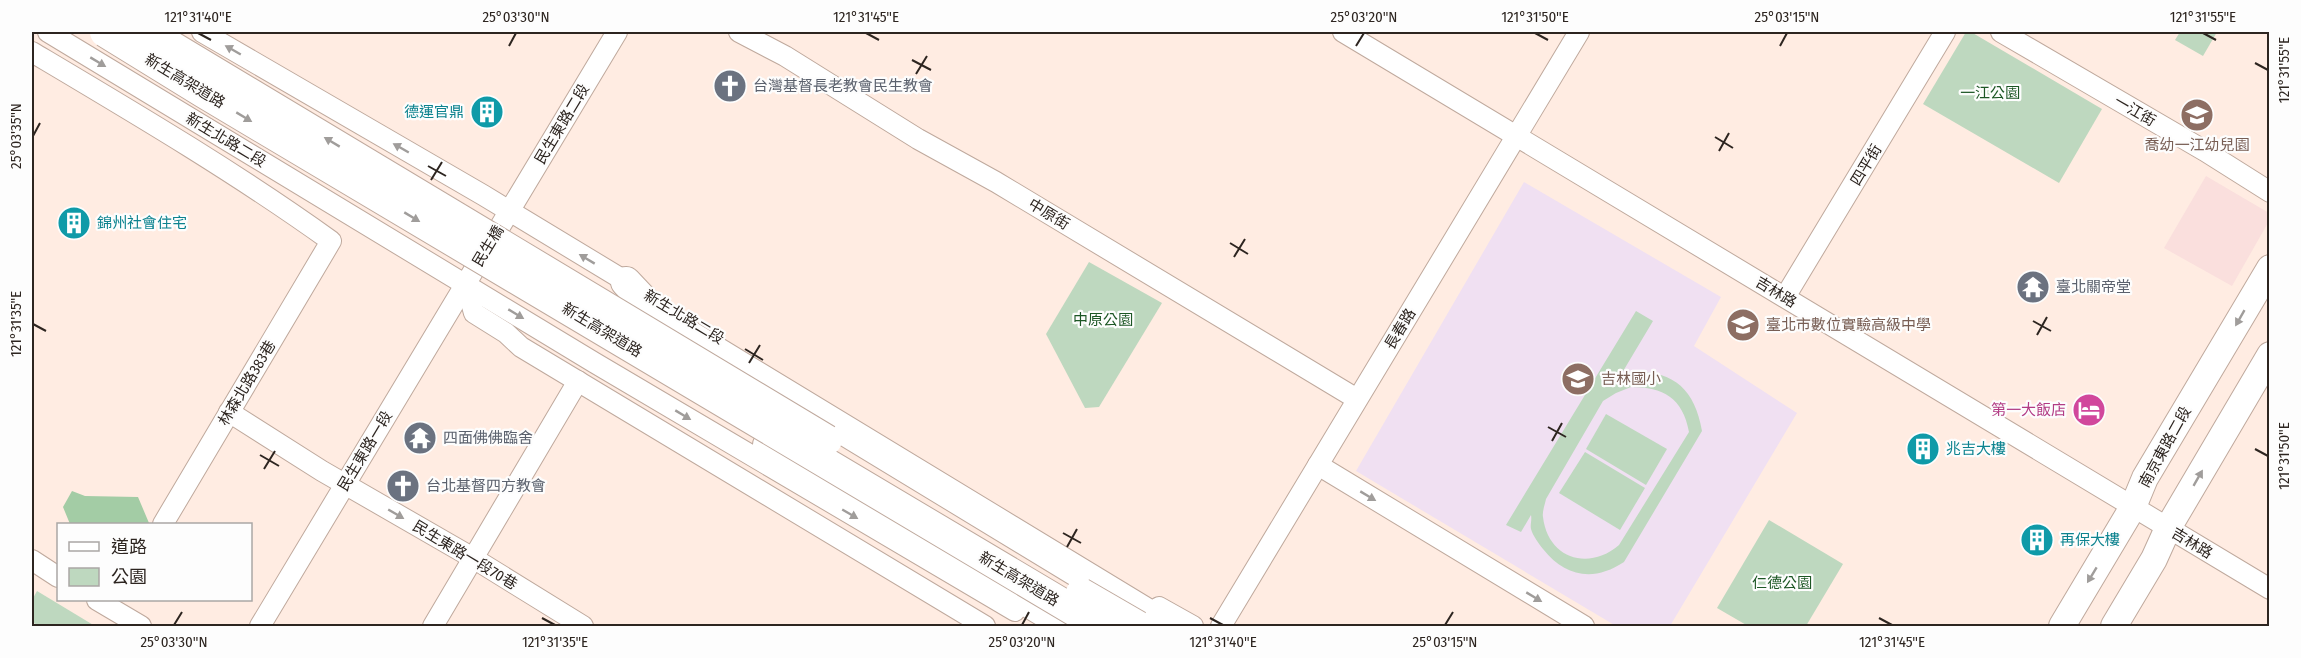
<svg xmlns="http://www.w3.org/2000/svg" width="2301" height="658" viewBox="0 0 2301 658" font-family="'Fira Sans Condensed','Noto Sans TC',sans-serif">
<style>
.commercial{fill:#fadfdd}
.education{fill:#f0e0f2}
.green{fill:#bed8bf;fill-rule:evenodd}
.forest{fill:#a3cca5}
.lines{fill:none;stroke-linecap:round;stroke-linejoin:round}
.minor-casing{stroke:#bfa99d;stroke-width:22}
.major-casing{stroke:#bfa99d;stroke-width:28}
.highway-casing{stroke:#bfa99d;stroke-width:32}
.minor{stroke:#fff;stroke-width:20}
.major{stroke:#fff;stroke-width:26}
.highway{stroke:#fff;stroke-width:30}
.highway-bridge-casing{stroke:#bfa99d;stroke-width:32;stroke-linecap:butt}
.highway-bridge{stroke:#fff;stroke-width:30}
.oneway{fill:#a09d9b}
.ticks{fill:none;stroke:#2d2520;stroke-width:2}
.labels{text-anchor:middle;stroke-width:4.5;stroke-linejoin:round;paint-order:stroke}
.street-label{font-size:15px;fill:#2d2520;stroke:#fdfdfd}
.worship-label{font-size:15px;fill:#5b616d;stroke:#fdfdfd;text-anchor:start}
.park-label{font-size:15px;fill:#1d5725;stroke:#fdfdfd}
.culture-label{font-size:15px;fill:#0d838f;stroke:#fdfdfd;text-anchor:start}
.education-label{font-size:15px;fill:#785e54;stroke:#fdfdfd;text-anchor:start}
.hotel-label{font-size:15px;fill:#b23c85;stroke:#fdfdfd;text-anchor:end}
.neatline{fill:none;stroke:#2d2520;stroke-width:2}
.ticks-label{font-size:15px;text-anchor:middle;fill:#2d2520}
</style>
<rect width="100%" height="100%" fill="#ffece2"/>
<polygon class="commercial" points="2206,176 2269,213 2269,221 2232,286 2164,248"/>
<polygon class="education" points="1524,182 1721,297 1694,346 1797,413 1670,626 1616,626 1356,471"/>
<g class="green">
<polygon points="1966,32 1971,32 2102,109 2059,183 1923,104"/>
<polygon points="2180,32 2217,32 2203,56 2175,40"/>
<polygon points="1089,262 1162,303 1099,407 1085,408 1046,334"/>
<path d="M 1636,311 L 1653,321 L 1622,373 C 1668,368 1694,384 1702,431 L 1624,562 C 1594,582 1565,577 1543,549 C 1539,544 1533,536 1531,529 C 1530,525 1532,520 1531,515 L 1521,532 L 1506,525 ZM 1631,387 C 1663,387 1683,398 1689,432 L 1619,545 C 1589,571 1548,559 1543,517 C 1542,512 1545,504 1546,499 L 1603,401 L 1616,393 Z"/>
<polygon points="1606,414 1667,449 1646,485 1586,449"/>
<polygon points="1585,452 1645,488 1620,530 1559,493"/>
<polygon points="1769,520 1843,564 1806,626 1748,626 1717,608"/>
<polygon points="37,591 95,626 39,626 32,622 32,600"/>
</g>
<polygon class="forest" points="72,491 85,496 138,497 149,523 148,524 70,524 63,507"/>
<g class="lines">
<defs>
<g id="minor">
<polyline points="48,32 595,363 1015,611"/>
<polyline points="202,32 483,195 635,287"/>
<polyline points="739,32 785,56 918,139 996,182 1357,399"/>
<polyline points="1343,32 2270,589"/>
<polyline points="2001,32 2205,151 2270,192"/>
<path d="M 32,52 C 133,112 235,172 331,241 L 163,524"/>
<polyline points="466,284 474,313 506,333 521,347 985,626"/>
<polyline points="1785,297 1945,32"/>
<polyline points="229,412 322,471 473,558 583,626"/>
<polyline points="1318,465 1584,626"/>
<polyline points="32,560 58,577"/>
<polyline points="97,600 141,626"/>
<polyline points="1159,607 1193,626"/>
<polyline points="260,626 617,32"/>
<polyline points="433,626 578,381"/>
<polyline points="1221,626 1579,32"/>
</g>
<g id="major">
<polyline points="2062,626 2133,507 2145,478 2270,268"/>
<polyline points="2114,626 2154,559 2168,528 2270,355"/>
</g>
<g id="highway">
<polyline points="626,282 660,318 1167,626"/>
<polyline points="768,445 1068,626"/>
</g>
</defs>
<use href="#minor" class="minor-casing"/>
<use href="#major" class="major-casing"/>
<use href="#highway" class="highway-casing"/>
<use href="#minor" class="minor"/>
<use href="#major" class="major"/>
<use href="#highway" class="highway"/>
<defs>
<g id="highway-bridge">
<polyline points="105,32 204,93 1100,626"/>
<polyline points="148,32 827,440"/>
<polyline points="1081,593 1138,626"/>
</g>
</defs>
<use href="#highway-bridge" class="highway-bridge-casing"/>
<use href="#highway-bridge" class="highway-bridge"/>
</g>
<defs><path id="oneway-solid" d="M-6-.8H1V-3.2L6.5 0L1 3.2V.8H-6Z" transform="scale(1.5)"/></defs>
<g class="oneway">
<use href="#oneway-solid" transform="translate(233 50) rotate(-150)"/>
<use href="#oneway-solid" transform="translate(98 62) rotate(31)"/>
<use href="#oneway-solid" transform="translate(244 117) rotate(31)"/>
<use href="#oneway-solid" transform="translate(332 142) rotate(-149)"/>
<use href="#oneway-solid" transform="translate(401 148) rotate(-150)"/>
<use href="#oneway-solid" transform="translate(412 217) rotate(31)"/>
<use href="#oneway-solid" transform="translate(587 259) rotate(-149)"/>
<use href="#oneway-solid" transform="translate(516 314) rotate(31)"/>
<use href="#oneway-solid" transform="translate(2240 318) rotate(120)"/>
<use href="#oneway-solid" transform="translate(683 415) rotate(31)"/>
<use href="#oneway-solid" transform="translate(2198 478) rotate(-60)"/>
<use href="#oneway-solid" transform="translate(1368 496) rotate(31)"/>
<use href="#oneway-solid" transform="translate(396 514) rotate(30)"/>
<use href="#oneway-solid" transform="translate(850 514) rotate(30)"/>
<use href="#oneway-solid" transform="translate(2092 575) rotate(121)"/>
<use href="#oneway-solid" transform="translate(1534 597) rotate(31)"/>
</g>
<path class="ticks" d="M 198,33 L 211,40M 866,33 L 879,40M 1535,33 L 1548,40M 2203,33 L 2216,40M 509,46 L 516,33M 1356,46 L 1364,33M 1780,46 L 1787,33M 912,60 L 931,70M 2255,63 L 2268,70M 916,74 L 927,56M 33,136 L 40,123M 1715,137 L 1733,148M 1719,151 L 1729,133M 428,166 L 446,176M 431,180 L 442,162M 1230,243 L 1248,254M 1234,257 L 1245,239M 2033,321 L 2051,331M 33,324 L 46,331M 2037,335 L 2047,317M 745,349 L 763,360M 749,363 L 760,345M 1548,427 L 1566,437M 1552,441 L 1562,423M 2255,449 L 2268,456M 260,455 L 279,466M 264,469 L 275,451M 1063,533 L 1081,543M 1067,547 L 1077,529M 542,618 L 555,625M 1210,618 L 1223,625M 1879,618 L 1892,625M 174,625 L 182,612M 1022,625 L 1029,612M 1445,625 L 1453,612"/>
<defs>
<symbol id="church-disc" viewBox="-11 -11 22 22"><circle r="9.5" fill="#6b7280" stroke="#fdfdfd"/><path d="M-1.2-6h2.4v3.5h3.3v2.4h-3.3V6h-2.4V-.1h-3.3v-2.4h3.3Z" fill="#fff"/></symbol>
<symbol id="building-disc" viewBox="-11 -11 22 22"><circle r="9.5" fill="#0f9aa8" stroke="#fdfdfd"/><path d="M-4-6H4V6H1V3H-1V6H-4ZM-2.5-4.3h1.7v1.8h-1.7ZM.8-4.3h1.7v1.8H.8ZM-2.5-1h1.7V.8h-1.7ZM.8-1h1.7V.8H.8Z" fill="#fff"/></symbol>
<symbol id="school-disc" viewBox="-11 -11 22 22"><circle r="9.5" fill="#8d6e63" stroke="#fdfdfd"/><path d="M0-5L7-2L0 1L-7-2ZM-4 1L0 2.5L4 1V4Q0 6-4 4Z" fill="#fff"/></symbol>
<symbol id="temple-disc" viewBox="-11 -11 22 22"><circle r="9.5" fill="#6b7280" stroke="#fdfdfd"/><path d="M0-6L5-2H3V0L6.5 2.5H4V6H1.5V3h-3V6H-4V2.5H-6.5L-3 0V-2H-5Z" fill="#fff"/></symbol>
<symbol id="hotel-disc" viewBox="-11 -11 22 22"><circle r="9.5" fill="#d1479c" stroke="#fdfdfd"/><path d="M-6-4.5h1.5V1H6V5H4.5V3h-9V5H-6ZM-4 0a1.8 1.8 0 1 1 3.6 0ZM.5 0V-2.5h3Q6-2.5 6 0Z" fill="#fff"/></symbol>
</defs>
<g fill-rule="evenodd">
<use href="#church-disc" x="711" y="67" width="38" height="38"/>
<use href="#building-disc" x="468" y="93" width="38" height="38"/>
<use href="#school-disc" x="2178" y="96" width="38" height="38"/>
<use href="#building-disc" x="55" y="204" width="38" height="38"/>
<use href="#temple-disc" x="2014" y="268" width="38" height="38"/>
<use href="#school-disc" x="1724" y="306" width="38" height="38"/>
<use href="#school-disc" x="1559" y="360" width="38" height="38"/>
<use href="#hotel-disc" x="2070" y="391" width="38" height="38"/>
<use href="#temple-disc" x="401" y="419" width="38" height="38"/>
<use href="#building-disc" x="1904" y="430" width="38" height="38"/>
<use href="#church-disc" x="384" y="467" width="38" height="38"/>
<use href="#building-disc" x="2018" y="521" width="38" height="38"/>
</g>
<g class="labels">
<g class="street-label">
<text transform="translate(185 81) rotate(31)" y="5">新生高架道路</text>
<text transform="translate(2135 111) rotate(30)" y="5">一江街</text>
<text transform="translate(562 124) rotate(-59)" y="5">民生東路二段</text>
<text transform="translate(226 140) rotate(31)" y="5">新生北路二段</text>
<text transform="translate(1866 165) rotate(-59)" y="5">四平街</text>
<text transform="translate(1049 214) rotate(31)" y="5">中原街</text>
<text transform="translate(488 246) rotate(-59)" y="5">民生橋</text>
<text transform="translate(1776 292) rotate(31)" y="5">吉林路</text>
<text transform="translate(684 317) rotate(31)" y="5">新生北路二段</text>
<text transform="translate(1400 329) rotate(-59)" y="5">長春路</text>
<text transform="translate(602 330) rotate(31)" y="5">新生高架道路</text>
<text transform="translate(247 383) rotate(-59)" y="5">林森北路383巷</text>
<text transform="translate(2165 447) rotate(-61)" y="5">南京東路二段</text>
<text transform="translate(365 451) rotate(-59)" y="5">民生東路一段</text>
<text transform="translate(2192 543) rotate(31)" y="5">吉林路</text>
<text transform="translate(465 555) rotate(31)" y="5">民生東路一段70巷</text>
<text transform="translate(1019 579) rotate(31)" y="5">新生高架道路</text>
</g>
<g class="worship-label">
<text x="753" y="91">台灣基督長老教會民生教會</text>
<text x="2056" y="292">臺北關帝堂</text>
<text x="443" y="443">四面佛佛臨舍</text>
<text x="426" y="491">台北基督四方教會</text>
</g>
<g class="park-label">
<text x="1990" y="98">一江公園</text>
<text x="1103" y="325">中原公園</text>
<text x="1782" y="588">仁德公園</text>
</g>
<g class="culture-label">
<text x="464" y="117" text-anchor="end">德運官鼎</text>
<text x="97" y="228">錦州社會住宅</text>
<text x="1946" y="454">兆吉大樓</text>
<text x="2060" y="545">再保大樓</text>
</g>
<g class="education-label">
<text x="2197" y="150" text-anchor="middle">喬幼一江幼兒園</text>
<text x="1766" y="330">臺北市數位實驗高級中學</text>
<text x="1601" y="384">吉林國小</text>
</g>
<g class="hotel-label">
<text x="2066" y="415">第一大飯店</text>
</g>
</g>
<rect width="2301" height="658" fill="none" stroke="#fdfdfd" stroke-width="66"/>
<rect x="57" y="523" width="195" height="78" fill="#fdfdfd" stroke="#aaa7a5" stroke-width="1.5"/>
<rect x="69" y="542" width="30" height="9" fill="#ffffff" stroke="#aaa7a5" stroke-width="1.5"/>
<text x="111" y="553" font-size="18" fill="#2d2520">道路</text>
<rect x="69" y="568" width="30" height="18" fill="#bed8bf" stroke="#aaa7a5" stroke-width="1.5"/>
<text x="111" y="583" font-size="18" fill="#2d2520">公園</text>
<rect x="33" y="33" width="2235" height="592" class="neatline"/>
<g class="ticks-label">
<text x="198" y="22">121°31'40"E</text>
<text x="516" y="22">25°03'30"N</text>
<text x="866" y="22">121°31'45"E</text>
<text x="1364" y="22">25°03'20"N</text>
<text x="1535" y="22">121°31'50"E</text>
<text x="1787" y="22">25°03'15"N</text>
<text x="2203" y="22">121°31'55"E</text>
<text transform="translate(2284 70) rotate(-90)" y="5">121°31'55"E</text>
<text transform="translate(16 136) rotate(-90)" y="5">25°03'35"N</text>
<text transform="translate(16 324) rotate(-90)" y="5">121°31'35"E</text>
<text transform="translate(2284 456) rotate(-90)" y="5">121°31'50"E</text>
<text x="174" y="647">25°03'30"N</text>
<text x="555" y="647">121°31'35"E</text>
<text x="1022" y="647">25°03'20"N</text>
<text x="1223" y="647">121°31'40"E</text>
<text x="1445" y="647">25°03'15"N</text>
<text x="1892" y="647">121°31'45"E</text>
</g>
</svg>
